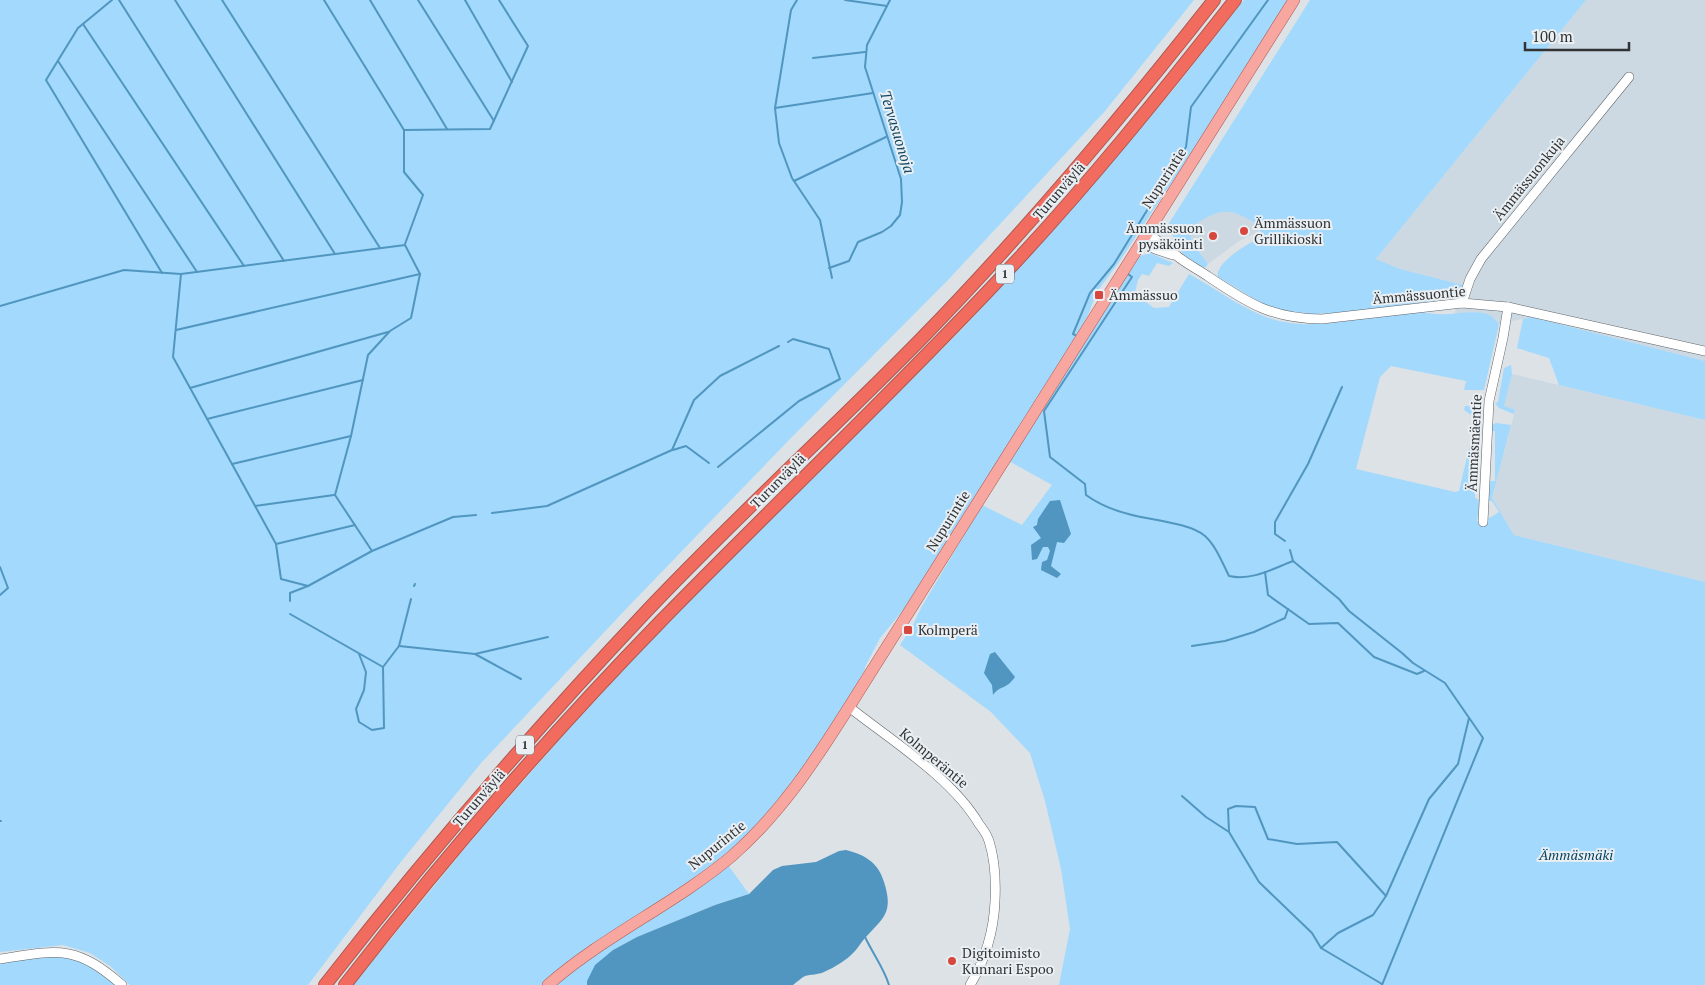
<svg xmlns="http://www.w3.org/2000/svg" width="1705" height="985" viewBox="0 0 1705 985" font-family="'PT Serif',serif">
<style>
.built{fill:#ccd9e2}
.green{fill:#a2d9fc}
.water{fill:#5196c0}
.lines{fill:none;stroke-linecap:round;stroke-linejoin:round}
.stream{stroke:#5196c0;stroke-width:2}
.minor-casing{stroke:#5f6468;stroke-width:10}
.major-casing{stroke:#ae5850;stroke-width:12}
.highway-casing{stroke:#ae5850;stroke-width:14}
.minor{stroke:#fff;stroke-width:9}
.major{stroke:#f7a79f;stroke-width:11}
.highway{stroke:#f16c5f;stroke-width:12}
.poi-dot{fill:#d6483d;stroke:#e9eff3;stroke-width:2}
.labels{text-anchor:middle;stroke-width:4;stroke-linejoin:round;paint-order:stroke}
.shield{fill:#e9eff3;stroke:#686b6e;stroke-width:1}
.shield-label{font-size:12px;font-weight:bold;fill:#313335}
.street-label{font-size:14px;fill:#313335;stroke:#e9eff3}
.poi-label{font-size:14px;fill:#313335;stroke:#e9eff3;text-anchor:start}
.park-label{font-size:14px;font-style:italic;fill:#06415e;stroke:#e9eff3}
.water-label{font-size:15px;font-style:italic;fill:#0f4764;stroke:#e9eff3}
</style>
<rect width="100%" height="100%" fill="#dce2e6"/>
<g class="built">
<polygon points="1586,0 1705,0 1705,361 1531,317 1499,324 1496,319 1476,312 1455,314 1456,298 1461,293 1463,285 1400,269 1376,259"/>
<polygon points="1224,211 1242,214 1258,225 1259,231 1239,241 1208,264 1191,238 1188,233 1189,228 1208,216"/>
<polygon points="1512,374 1705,420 1705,582 1514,535 1492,498 1515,411 1504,406"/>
</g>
<g class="green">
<polygon points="0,0 1194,0 1105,111 948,280 788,441 626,609 481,763 400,863 308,985 130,985 110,966 90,953 63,945 0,952"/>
<polygon points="1244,0 1289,0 1221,108 1119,262 1096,293 1089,313 1080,330 914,597 880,638 865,667 865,669 839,716 791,784 744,839 697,876 574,959 542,985 353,985 476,835 568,730 672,618 915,376 966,325 1034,251 1098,179 1173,90"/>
<path d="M 1310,0 L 1586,0 L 1376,259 L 1400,269 L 1463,285 L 1461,293 L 1456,298 L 1348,312 L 1314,314 L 1283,311 L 1266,306 L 1218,277 C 1214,263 1250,242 1262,237 L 1258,225 C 1228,205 1218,209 1190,228 C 1187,240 1202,254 1208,264 L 1206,267 C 1186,270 1175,239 1168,225 Z"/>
<path d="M 1150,253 L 1173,263 L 1169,266 L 1157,263 L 1149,276 L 1142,274 L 1138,280 L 1135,292 L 1139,297 L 1154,308 L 1169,307 L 1189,274 C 1215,288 1245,311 1272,319 C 1311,331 1354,319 1393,314 C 1400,313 1408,312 1416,312 C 1423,312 1431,314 1438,314 C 1456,316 1488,304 1499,324 L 1484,390 L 1464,390 L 1466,381 L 1391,366 L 1380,377 L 1356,469 L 1455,492 L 1459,491 L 1478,410 L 1477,409 L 1474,409 L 1473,416 L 1464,410 L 1465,406 L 1479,407 L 1482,413 L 1482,433 L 1477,433 L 1475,498 L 1480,500 L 1477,521 L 1483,522 L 1499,512 L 1492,501 L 1489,501 L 1489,481 L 1495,481 L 1495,431 L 1490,431 L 1491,425 L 1496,423 L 1511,425 L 1492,498 L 1514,535 L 1705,582 L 1705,985 L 1059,985 L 1070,929 L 1061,869 L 1045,801 L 1030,753 L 991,712 L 900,645 L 912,627 L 921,608 L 982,505 L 1022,525 L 1052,485 L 1009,461 L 1133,263 L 1140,256 Z"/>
<polygon points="1531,317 1705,361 1705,420 1559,385 1549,358 1517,348 1523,319"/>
<polygon points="1511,365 1512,374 1504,406 1515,410 1514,414 1499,408 1495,403 1498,402 1504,368"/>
<polygon points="728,865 749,894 715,905 637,937 613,950 587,981 587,985 555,985 585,962"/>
<polygon points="46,956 66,957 87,964 115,985 0,985 0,963"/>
</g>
<g class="water">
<polygon points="1060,500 1071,534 1064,543 1057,542 1051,566 1061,574 1057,578 1041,570 1042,562 1047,560 1050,551 1048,547 1043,547 1037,559 1032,560 1031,545 1041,538 1033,527 1037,525 1038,519 1050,501"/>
<path d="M 995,652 L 1015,677 C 1006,690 1000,685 993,695 L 992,685 L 984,673 L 990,654 Z"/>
<path d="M 846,850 C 865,855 878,862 884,882 C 894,913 883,918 865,938 C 861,942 859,947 855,951 C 847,960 835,967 824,972 C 818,975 811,974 805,976 C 801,978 797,982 793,985 L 587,985 L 587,981 L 595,965 L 613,950 L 637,937 L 715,905 L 749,894 L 773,870 L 782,866 L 816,862 L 839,851 Z"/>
</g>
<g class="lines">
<g class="stream">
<polyline points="112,0 78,28 46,80 162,273"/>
<polyline points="119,0 284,261"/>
<polyline points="175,0 335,254"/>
<polyline points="222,0 380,248"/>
<polyline points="324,0 404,130"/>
<polyline points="370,0 447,129"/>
<polyline points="418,0 494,121"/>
<polyline points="465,0 512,82"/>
<polyline points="797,0 791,10 775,108 779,143 792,178 820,220 832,278"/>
<polyline points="845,0 887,6"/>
<polyline points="83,24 244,266"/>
<polyline points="813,58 865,52"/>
<polyline points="58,61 197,272"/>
<polyline points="775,108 873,93"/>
<polyline points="794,181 886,137"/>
<polyline points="405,244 423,195 404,172 404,130 490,129 528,46 499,0"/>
<polyline points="829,268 849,261 858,242 882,232 891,226 900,215 902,202 901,179 865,67 867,45 890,0"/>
<path d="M 1128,274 L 1132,277 L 1044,411 L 1050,457 L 1085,484 L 1086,495 C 1100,505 1115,511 1132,515 C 1151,520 1190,523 1205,536 C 1216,546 1222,562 1229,576 C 1252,581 1272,569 1293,561"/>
<polyline points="0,306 124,270 181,274 405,245 420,274 411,318 390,331 368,355 351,436 335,495 372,551 308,586 281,579 276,544 173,357 181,274"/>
<polyline points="176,330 420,274"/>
<polyline points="1075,335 1073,334 1090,293 1114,264 1186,147 1191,107 1268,0"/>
<polyline points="190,388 388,332"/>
<polyline points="207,419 363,380"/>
<polyline points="673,450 686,446 709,463"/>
<polyline points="232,464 351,436"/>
<polyline points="718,467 799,401 840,379 829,349 793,339 788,342"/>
<polyline points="255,506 334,495"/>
<polyline points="492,513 547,506 672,450 694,400 720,376 779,346"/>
<polyline points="1285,541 1275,534 1275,522 1308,464 1342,387"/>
<polyline points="276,544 355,525"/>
<polyline points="1290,550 1293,561 1339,599 1349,611 1402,653 1413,663 1445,683 1483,738 1382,985"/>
<polyline points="372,551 453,517 476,515"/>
<polyline points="0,567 8,588 0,595"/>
<polyline points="1265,572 1268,595 1309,624 1338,623 1374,657 1417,674 1424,671"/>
<polyline points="414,586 415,584"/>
<polyline points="290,601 290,593 308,586"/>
<polyline points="290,614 383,667 384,728 372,730 359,722 356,709 364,690 366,672 359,654"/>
<polyline points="399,646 475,654 521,679"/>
<polyline points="1192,646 1225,641 1254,632 1285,618 1288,609"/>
<polyline points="475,654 548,637"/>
<polyline points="383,667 399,646 411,599"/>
<polyline points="1182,796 1206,817 1229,832 1259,882 1312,933 1321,948 1382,984"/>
<polyline points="0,821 1,821"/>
<polyline points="1229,831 1228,809 1236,806 1255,807 1268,839 1297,844 1337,842 1386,896"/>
<path d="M 865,937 C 873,954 884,968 889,985"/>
<polyline points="1321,948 1338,933 1373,915 1386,896 1429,799 1458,764 1469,718"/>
</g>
<defs>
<g id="minor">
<path d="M 1147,233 C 1158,240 1167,249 1177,256 C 1187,264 1199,270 1209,277 C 1249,304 1273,319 1322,319 L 1462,303 L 1508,307 L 1705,351"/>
<polyline points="1141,242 1155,249 1173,255"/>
<polyline points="1462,303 1470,279 1481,259 1629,77"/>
<polyline points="1483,522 1489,401 1503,338 1508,307"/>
<path d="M 849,707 C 892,741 952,778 979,824 C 983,829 987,835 989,841 C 995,860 996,881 995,901 C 994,930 985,961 970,985"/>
<path d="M 0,959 C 58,950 75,944 122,985"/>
</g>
<path id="major" d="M 548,985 C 605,935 675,904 732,856 C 781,813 815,761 849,707 L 1294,0"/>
<g id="highway">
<path d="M 325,985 C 425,857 531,734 642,616 C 732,520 830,432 922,338 C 1026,231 1122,117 1214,0"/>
<path d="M 345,985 C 443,859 548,737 660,622 C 775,504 895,391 1007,271 C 1088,185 1162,93 1235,0"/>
</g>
</defs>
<use href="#minor" class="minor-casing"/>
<use href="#major" class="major-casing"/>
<use href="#highway" class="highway-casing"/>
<use href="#minor" class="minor"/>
<use href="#major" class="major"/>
<use href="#highway" class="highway"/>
</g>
<g class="poi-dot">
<circle cx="1244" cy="231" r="5"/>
<circle cx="1213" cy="236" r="5"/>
<rect x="1094" y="290" width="10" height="10" rx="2.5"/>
<rect x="903" y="625" width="10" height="10" rx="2.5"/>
<circle cx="952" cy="961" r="5"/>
</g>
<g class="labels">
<g class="shield">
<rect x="996" y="264.5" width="18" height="19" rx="4"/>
<rect x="516" y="735.5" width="18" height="19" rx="4"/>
</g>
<g class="shield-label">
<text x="1005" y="278">1</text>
<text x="525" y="749">1</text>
</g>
<g class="street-label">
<text transform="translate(1164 178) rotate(-57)" y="5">Nupurintie</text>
<text transform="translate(1529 178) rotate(-51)" y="5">Ämmässuonkuja</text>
<text transform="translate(1059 191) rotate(-49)" y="5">Turunväylä</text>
<text transform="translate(1419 295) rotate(-5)" y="5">Ämmässuontie</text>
<text transform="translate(1474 443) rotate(-87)" y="5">Ämmäsmäentie</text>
<text transform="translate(778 481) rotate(-45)" y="5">Turunväylä</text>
<text transform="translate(948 521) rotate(-58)" y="5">Nupurintie</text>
<text transform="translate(934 758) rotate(40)" y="5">Kolmperäntie</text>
<text transform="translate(479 798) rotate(-49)" y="5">Turunväylä</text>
<text transform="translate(717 845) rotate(-39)" y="5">Nupurintie</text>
</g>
<g class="poi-label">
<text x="1254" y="228">Ämmässuon<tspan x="1254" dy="16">Grillikioski</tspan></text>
<text x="1203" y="233" text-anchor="end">Ämmässuon<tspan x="1203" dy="16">pysäköinti</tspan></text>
<text x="1109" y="300">Ämmässuo</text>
<text x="918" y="635">Kolmperä</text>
<text x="962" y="958">Digitoimisto<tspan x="962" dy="16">Kunnari Espoo</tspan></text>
</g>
<g class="park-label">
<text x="1576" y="860">Ämmäsmäki</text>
</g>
<g class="water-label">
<text transform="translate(897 132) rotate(73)" y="5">Tervasuonoja</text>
</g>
</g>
<path d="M1525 42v8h104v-8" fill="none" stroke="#313335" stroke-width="2.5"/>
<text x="1532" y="42" font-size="15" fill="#313335" stroke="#e9eff3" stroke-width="4" paint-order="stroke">100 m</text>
</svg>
